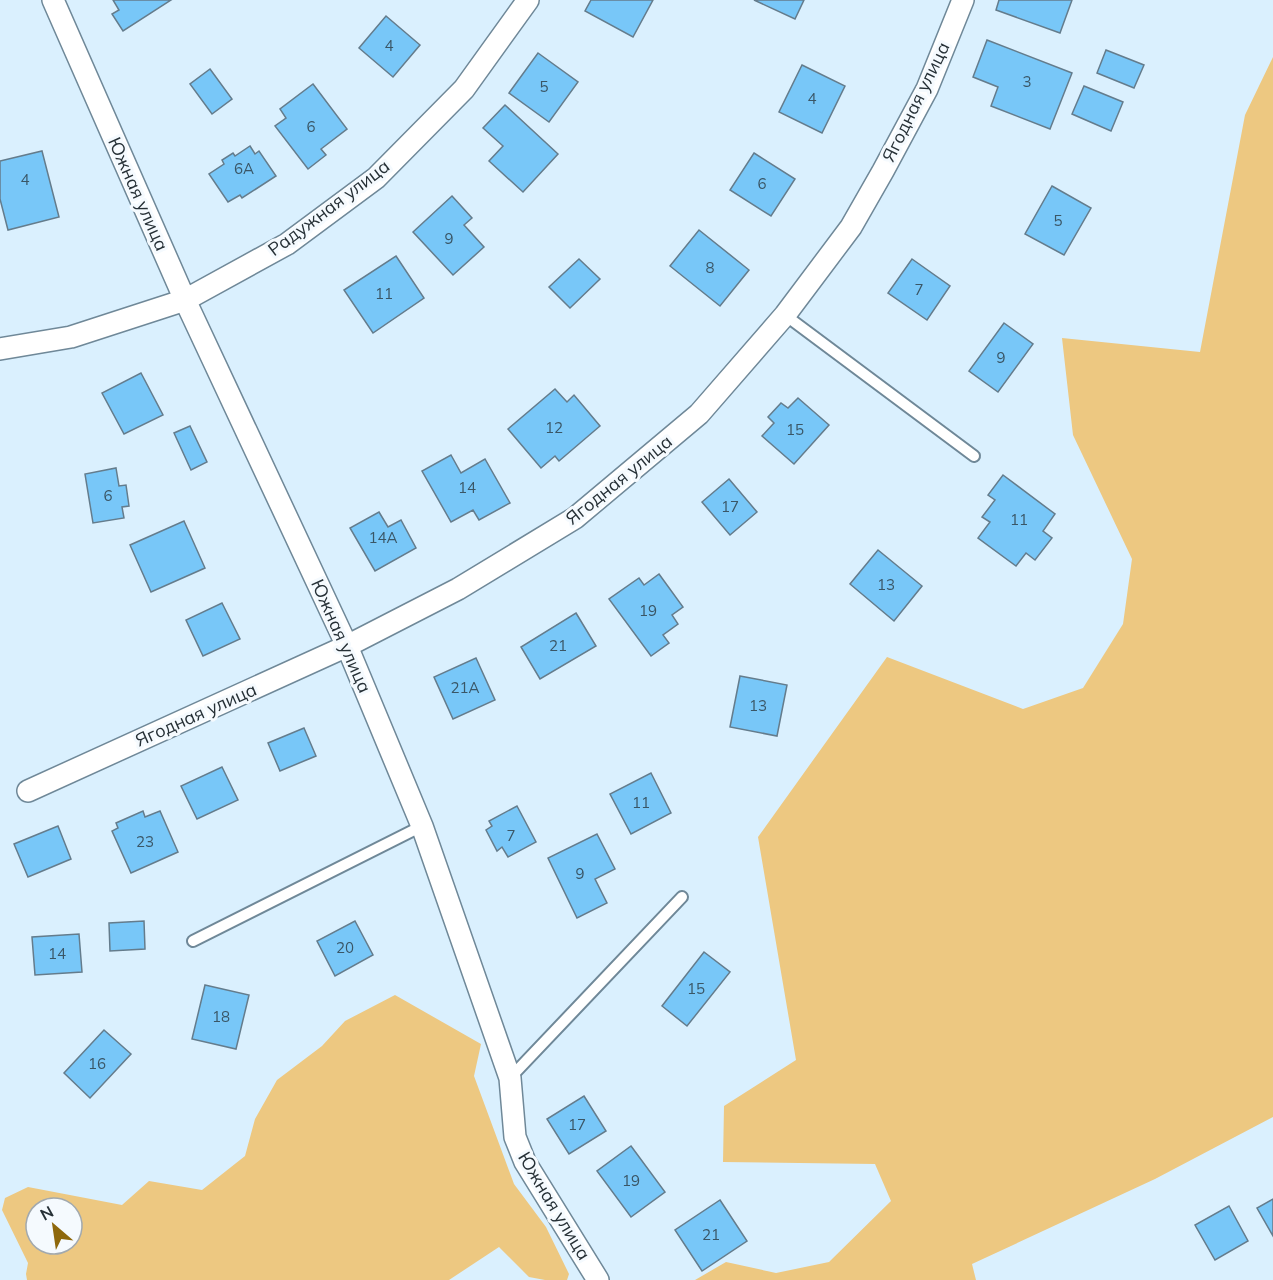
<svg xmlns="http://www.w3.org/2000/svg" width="1273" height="1280" font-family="Mulish,sans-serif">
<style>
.green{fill:#edc881;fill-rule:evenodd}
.building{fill:#78c7f8;stroke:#647c8c;stroke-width:1.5}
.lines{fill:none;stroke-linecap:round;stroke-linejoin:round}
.service-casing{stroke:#6f8898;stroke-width:14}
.minor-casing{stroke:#6f8898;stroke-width:24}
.service{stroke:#fff;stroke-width:10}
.minor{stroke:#fff;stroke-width:21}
.labels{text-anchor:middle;stroke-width:6;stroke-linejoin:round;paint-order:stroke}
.number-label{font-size:15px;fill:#3a5666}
.street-label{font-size:18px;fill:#263036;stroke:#f5fafe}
</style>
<rect width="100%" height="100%" fill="#daf0fe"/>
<g class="green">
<polygon points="1273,57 1273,1117 1155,1179 972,1264 976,1280 695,1280 726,1262 776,1273 829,1262 891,1201 875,1164 723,1162 724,1106 796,1060 758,837 887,657 1023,709 1083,688 1123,624 1132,559 1073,435 1062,338 1200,352 1245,115"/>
<path d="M395 995 481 1044 474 1076 514 1184 546 1227 569 1274 567 1280H545L529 1277 499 1247 449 1280H27L26 1274 28 1263 2 1210 5 1198 28 1187 122 1205 149 1181 202 1190 245 1156 255 1119 277 1080 322 1046 345 1021ZM36 1208H72V1244H36Z"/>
</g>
<g class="building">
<polygon points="113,0 171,0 123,31 112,14 119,10"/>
<polygon points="591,0 653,0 633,37 585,11"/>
<polygon points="754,0 804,0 795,19"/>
<polygon points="999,0 1072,0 1060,33 996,10"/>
<polygon points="386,16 420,45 393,77 359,48"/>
<polygon points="987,40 1072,73 1050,129 991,106 998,87 973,77"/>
<polygon points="1106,50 1144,65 1134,88 1097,73"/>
<polygon points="538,53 578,82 549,122 509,93"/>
<polygon points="802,65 845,86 822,133 779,112"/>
<polygon points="210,69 232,99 212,114 190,84"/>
<polygon points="313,84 347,129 321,149 326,155 308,169 275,126 286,118 280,109"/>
<polygon points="1084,86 1123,102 1111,131 1072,114"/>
<polygon points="505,105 558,154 523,192 489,161 503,146 483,128"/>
<polygon points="250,146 255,154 259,151 276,176 242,198 240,195 228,202 209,174 224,164 222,160 233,153 235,156"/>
<polygon points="42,151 59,217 8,230 0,199 0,161"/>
<polygon points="754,153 795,179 771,216 730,190"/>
<polygon points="1052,186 1091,208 1064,255 1025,234"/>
<polygon points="452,196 472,218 464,225 484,247 453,275 413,232"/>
<polygon points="699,230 749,270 720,306 670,266"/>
<polygon points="396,256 424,298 373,333 344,290"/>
<polygon points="579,259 600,279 570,308 549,287"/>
<polygon points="912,259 950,286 927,320 888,293"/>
<polygon points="1004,323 1033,344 998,392 969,371"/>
<polygon points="141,373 163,415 124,434 102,393"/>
<polygon points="555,389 567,402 574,395 600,426 559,461 555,456 541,468 508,429"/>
<polygon points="798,398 829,425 794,464 762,436 774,423 768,417 781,403 788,408"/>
<polygon points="190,426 207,462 191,470 174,433"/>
<polygon points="451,455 461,473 485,459 510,503 479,520 473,510 451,522 422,471"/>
<polygon points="116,468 119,486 126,485 129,506 122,507 124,518 93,523 85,474"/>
<polygon points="1003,475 1055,514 1043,531 1052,538 1035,560 1026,553 1016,566 978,538 990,522 982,517 995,500 988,495"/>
<polygon points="729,479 757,512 730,535 702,502"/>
<polygon points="379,512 388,527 401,520 416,548 375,571 350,528"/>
<polygon points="184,521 205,568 151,592 130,545"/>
<polygon points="878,550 922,586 894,621 850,584"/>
<polygon points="659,574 683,607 672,615 678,624 663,635 669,643 651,656 609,599 639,578 644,585"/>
<polygon points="222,603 240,639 203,656 186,620"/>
<polygon points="576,613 596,646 540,679 521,647"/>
<polygon points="476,658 495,700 453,719 434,677"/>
<polygon points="740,676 787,685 777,736 730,727"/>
<polygon points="304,728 316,756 280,771 268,743"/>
<polygon points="222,767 238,800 197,819 181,786"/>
<polygon points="651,773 671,813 631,834 610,794"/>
<polygon points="517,806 536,842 508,857 502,847 497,851 486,830 492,826 489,821"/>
<polygon points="143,811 145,817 160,811 178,852 131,873 112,831 118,828 116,823"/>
<polygon points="58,826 71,859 28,877 14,844"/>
<polygon points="597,834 615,869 595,879 607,903 577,918 548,858"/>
<polygon points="144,921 145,949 110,951 109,923"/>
<polygon points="355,921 373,955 335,976 317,941"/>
<polygon points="79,934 82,972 35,975 32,937"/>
<polygon points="704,952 730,972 687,1026 662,1006"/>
<polygon points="205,985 249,995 236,1049 192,1039"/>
<polygon points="104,1030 131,1054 90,1098 64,1073"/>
<polygon points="584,1096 606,1131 569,1154 547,1119"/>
<polygon points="631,1146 665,1192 631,1217 597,1171"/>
<polygon points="1273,1199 1273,1236 1257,1208"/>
<polygon points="720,1200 747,1241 702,1271 675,1230"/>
<polygon points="1229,1206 1248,1241 1215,1260 1195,1225"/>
</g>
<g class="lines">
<g class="service-casing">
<g id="service">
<polyline points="785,315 974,456"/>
<polyline points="193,941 422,826"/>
<polyline points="510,1078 682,897"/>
</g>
</g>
<g class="minor-casing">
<g id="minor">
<polyline points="53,0 185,300 347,646 422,826 510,1078 515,1137 525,1162 598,1280"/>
<polyline points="0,349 71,337 185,300 287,244 376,178 464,89 528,0"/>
<polyline points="28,791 347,646 458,589 575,518 699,414 785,315 851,227 883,171 927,89 963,0"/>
</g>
</g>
<use href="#service" class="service"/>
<use href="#minor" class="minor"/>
</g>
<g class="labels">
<g class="number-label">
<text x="389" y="51">4</text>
<text x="1027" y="87">3</text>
<text x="544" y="92">5</text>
<text x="812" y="104">4</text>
<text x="311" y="132">6</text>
<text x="244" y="174">6А</text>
<text x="25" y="185">4</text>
<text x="762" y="189">6</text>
<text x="1058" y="226">5</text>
<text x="449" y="244">9</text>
<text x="710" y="273">8</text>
<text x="919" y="295">7</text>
<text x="384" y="299">11</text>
<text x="1001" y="363">9</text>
<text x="554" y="433">12</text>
<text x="795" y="435">15</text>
<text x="467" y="493">14</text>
<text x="108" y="501">6</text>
<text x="730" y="512">17</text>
<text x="1019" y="525">11</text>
<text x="383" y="543">14А</text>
<text x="886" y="590">13</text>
<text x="648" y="616">19</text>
<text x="558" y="651">21</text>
<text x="465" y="693">21А</text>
<text x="758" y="711">13</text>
<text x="641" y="808">11</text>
<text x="511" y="841">7</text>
<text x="145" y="847">23</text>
<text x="580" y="879">9</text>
<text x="345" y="953">20</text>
<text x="57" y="959">14</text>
<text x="696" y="994">15</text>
<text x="221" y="1022">18</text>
<text x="97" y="1069">16</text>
<text x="577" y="1130">17</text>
<text x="631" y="1186">19</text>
<text x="711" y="1240">21</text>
</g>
<g class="street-label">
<text transform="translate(916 102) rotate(-64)" y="6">Ягодная улица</text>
<text transform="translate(138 194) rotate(66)" y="6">Южная улица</text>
<text transform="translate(329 208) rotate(-37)" y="6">Радужная улица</text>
<text transform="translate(619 480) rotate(-39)" y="6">Ягодная улица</text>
<text transform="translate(341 636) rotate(66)" y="6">Южная улица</text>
<text transform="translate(196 715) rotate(-24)" y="6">Ягодная улица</text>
<text transform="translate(554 1206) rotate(59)" y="6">Южная улица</text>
</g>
</g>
<g transform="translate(54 1226) rotate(331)"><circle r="28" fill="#f5fafe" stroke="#a2a9ae" stroke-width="1.5"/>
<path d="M0-4.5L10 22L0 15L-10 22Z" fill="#8e680c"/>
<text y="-9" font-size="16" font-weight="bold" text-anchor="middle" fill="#263036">N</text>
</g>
</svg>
